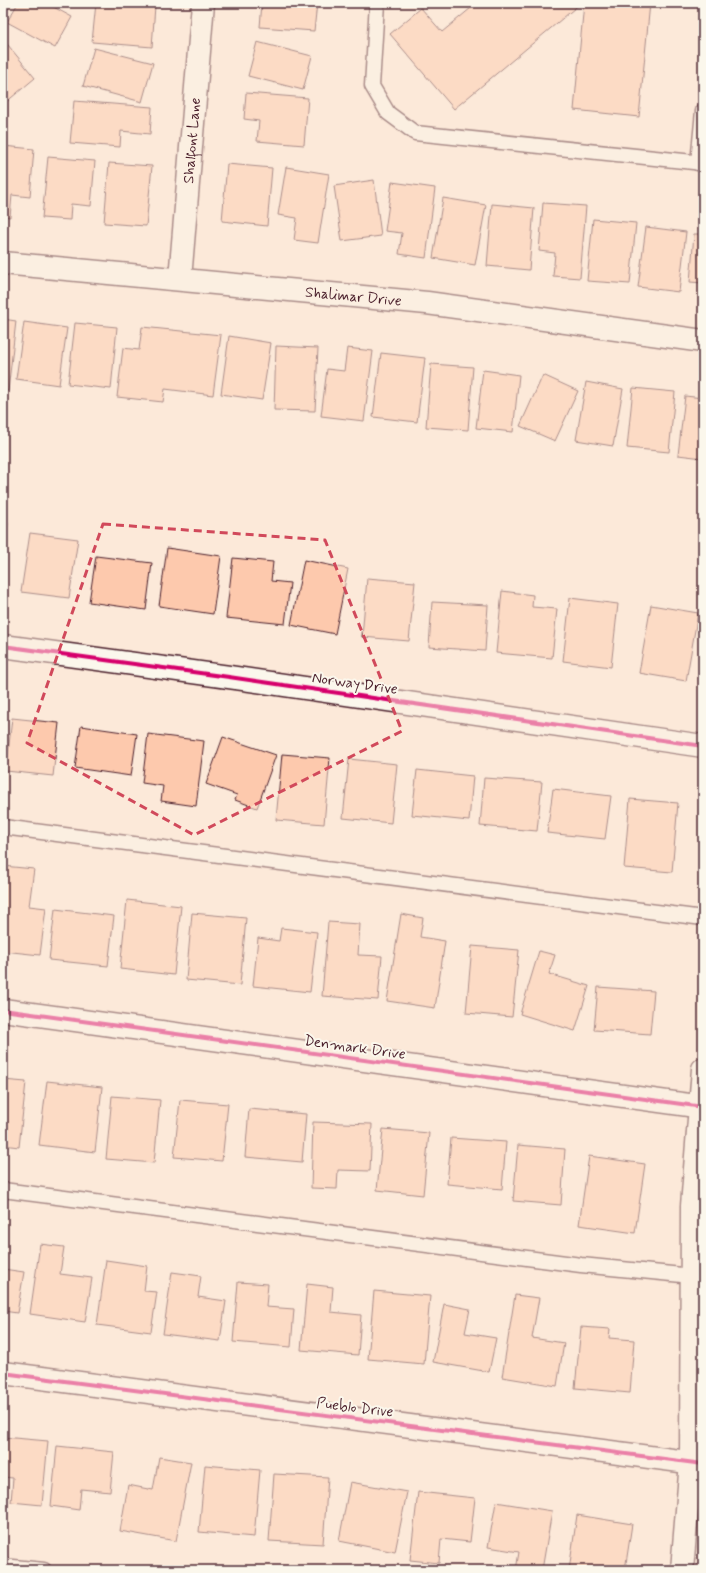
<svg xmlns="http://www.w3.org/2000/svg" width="706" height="1573" font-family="Mynerve,sans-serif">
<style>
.building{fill:#fdc9ad;stroke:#4a1f2b}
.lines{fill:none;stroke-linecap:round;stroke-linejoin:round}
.service-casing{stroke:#4a1f2b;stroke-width:17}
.minor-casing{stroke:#4a1f2b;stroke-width:25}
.secondary-casing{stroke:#4a1f2b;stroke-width:25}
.service{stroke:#fbf7ec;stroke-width:14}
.minor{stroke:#fbf7ec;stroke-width:22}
.secondary{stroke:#fbf7ec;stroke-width:22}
.cycleway-casing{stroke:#fbf7ec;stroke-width:6}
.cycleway{stroke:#d6006c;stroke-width:4}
.marked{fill:none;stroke:#d1495b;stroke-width:3;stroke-dasharray:8 5;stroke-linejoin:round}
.labels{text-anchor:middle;stroke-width:4;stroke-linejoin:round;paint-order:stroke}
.street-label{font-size:15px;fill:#4a1f2b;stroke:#fbf7ec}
</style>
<rect width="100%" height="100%" fill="#fce9d9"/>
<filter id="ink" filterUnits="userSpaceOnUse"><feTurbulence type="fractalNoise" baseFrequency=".025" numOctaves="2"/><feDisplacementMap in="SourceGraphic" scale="8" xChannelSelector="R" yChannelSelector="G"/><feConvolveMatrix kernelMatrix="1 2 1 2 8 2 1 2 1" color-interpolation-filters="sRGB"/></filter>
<g filter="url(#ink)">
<g class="building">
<polygon points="18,3 46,3 72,17 55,48 7,22"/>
<polygon points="96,3 121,3 155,6 152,47 92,42"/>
<polygon points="262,3 317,3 314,31 260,27"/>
<polygon points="477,3 581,3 454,109 390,34 421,8 442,32"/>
<polygon points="584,3 650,3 639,117 574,110"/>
<polygon points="3,39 35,78 5,103 3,101"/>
<polygon points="257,42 312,56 303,90 248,76"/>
<polygon points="94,48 153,63 142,102 83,86"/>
<polygon points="246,93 308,98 304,145 257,141 259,121 244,119"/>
<polygon points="74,101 152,107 150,134 121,131 120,147 70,143"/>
<polygon points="3,146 34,149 30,197 12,195 10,217 3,216"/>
<polygon points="48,157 95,161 91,206 71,204 70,220 42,218"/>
<polygon points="109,163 152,166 146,226 104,223"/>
<polygon points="227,164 272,168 267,226 222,221"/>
<polygon points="286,167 329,174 318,243 294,240 297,218 278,215"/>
<polygon points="374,180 381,236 342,241 334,186"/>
<polygon points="392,182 435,188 426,258 399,254 402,233 385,231"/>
<polygon points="443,198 486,205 475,265 433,258"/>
<polygon points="543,203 586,206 580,278 553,276 555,253 539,251"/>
<polygon points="492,204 534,208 529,270 487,266"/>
<polygon points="593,219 636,223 630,284 587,281"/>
<polygon points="646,227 686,232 679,292 638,287"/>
<polygon points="694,234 703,234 703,283 690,282"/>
<polygon points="3,319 16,321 8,391 3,391"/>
<polygon points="24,322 67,328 59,385 16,379"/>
<polygon points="75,323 117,327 111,389 68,384"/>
<polygon points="142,327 221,335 213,395 165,389 163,402 117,397 123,348 139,350"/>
<polygon points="229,336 271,343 262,400 221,394"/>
<polygon points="276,346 318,348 315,411 274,410"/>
<polygon points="347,348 373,351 364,421 321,416 327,369 344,371"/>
<polygon points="381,353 425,358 417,422 373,417"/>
<polygon points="431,364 473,367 468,430 426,427"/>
<polygon points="483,370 519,375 513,432 476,428"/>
<polygon points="543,375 578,391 555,441 520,426"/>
<polygon points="586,382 623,389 613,446 576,440"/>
<polygon points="633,388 675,392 669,452 627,448"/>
<polygon points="685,396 703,398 703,458 678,455"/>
<polygon points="3,522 8,523 3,573"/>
<polygon points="30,533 78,539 69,598 21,592"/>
<polygon points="167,548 221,556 213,614 159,606"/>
<polygon points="96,556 152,563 146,610 89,602"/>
<polygon points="233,558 273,562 271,581 290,583 285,624 226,618"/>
<polygon points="304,560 348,569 335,634 291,625"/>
<polygon points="367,578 415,582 409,641 362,637"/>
<polygon points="502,591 533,595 532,607 557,609 552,658 496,653"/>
<polygon points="570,598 618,604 611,667 563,661"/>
<polygon points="432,602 488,605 485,651 429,647"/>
<polygon points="651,605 698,613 686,681 639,673"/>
<polygon points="12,718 59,723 53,776 6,771"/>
<polygon points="81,726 137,734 131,776 75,768"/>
<polygon points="148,734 204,741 196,806 161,801 163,786 142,783"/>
<polygon points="223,737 276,755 257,808 235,800 237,795 206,784"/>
<polygon points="282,754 330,758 324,824 276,820"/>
<polygon points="349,759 397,764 391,823 343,818"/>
<polygon points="417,770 473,776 469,821 412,815"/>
<polygon points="484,778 542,782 537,831 480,826"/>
<polygon points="553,789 611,796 605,839 547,833"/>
<polygon points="630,799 678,803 672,872 624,868"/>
<polygon points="3,866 34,869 29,906 46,908 40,955 3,951"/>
<polygon points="127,900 181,906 174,975 120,969"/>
<polygon points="55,909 114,916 108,966 49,960"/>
<polygon points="192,913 246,918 240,985 186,980"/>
<polygon points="401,914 423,918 420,937 445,941 435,1008 387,1001"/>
<polygon points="328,922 360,924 358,955 382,956 378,1000 322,996"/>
<polygon points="281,928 317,932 310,992 253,986 258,938 279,941"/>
<polygon points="472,946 519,950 512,1017 466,1013"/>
<polygon points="539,951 555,955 549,974 589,986 575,1031 520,1014"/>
<polygon points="598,987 654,991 650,1034 594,1030"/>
<polygon points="3,1080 26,1082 19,1147 3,1145"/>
<polygon points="47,1081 102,1087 95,1152 39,1145"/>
<polygon points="112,1096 160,1100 154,1163 106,1159"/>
<polygon points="180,1100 228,1104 222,1161 174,1157"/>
<polygon points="249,1109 306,1114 302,1162 245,1157"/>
<polygon points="313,1122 372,1124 370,1171 338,1170 337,1189 311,1188"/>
<polygon points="383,1129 429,1133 423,1195 377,1190"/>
<polygon points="451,1138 506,1142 502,1189 447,1184"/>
<polygon points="518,1145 565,1149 561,1205 513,1201"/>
<polygon points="589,1156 645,1164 635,1233 579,1225"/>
<polygon points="40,1244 64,1247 60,1274 92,1278 85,1322 30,1314"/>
<polygon points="106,1260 147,1266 144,1291 157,1292 151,1332 97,1325"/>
<polygon points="3,1269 24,1272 17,1313 3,1311"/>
<polygon points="172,1272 201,1276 198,1297 226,1301 220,1341 163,1334"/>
<polygon points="238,1282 268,1284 266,1307 294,1309 291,1347 233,1342"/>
<polygon points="307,1284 333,1287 331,1312 361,1315 358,1355 301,1350"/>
<polygon points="374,1291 430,1296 424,1364 368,1359"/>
<polygon points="515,1295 539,1298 532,1338 564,1343 557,1386 502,1377"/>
<polygon points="444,1304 470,1309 465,1333 496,1338 489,1372 433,1362"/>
<polygon points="581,1327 610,1329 609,1338 634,1340 630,1393 575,1388"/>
<polygon points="3,1437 48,1441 42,1505 11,1502 13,1478 3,1477"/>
<polygon points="57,1446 114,1452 110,1492 81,1489 79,1510 51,1506"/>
<polygon points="159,1457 191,1462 176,1541 120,1531 128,1485 153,1490"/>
<polygon points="205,1465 260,1470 254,1537 199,1532"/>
<polygon points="274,1474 328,1477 323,1544 269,1541"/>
<polygon points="350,1482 407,1492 395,1552 339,1541"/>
<polygon points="418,1492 475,1498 470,1542 441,1539 439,1563 410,1560"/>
<polygon points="496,1502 552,1511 542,1570 516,1570 519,1552 488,1547"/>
<polygon points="577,1515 632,1524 625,1570 601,1569 601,1570 569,1570"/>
</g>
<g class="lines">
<g class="service-casing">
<g id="service">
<polyline points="377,3 372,86 388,113 415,133 703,163"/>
<polyline points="698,163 703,111"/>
<polyline points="3,827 703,918"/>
<polyline points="3,1190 581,1265 692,1276"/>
<polyline points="3,1566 44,1570"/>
</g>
</g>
<g class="minor-casing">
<g id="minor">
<path id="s1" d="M3 263 427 303 703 341"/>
<path id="s2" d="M180 279 203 3"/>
<polyline points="3,646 229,677 703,746"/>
<polyline points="3,1010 703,1107"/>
<polyline points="3,1373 703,1464"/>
</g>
</g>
<g class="secondary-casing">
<polyline id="secondary" points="682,1570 691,1462 692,1206 703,1069"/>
</g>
<use href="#service" class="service"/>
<use href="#minor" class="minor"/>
<use href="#secondary" class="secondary"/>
<g class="cycleway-casing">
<g id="cycleway">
<polyline points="3,646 229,677 703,746"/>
<polyline points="3,1010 703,1107"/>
<polyline points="3,1373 703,1464"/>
</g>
</g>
<use href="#cycleway" class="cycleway"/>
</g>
</g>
<path d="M0 0H706V1573H0ZM103 524 325 540 402 731 194 835 27 743Z" fill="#fce9d9" fill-opacity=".55" fill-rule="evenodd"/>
<path class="marked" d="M103 524 325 540 402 731 194 835 27 743Z"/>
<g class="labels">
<g class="street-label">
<text dy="5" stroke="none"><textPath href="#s2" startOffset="139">Shalfont Lane</textPath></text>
<text dy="5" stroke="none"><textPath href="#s1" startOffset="352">Shalimar Drive</textPath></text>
<text transform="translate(355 683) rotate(8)" y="5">Norway Drive</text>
<text transform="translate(355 1047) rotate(8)" y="5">Denmark Drive</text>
<text transform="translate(355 1407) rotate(7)" y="5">Pueblo Drive</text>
</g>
</g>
<rect width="706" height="1573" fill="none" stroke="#fbf7ec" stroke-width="16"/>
<rect x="8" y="8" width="690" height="1557" fill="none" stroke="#4a1f2b" stroke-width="1.5" filter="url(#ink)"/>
</svg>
